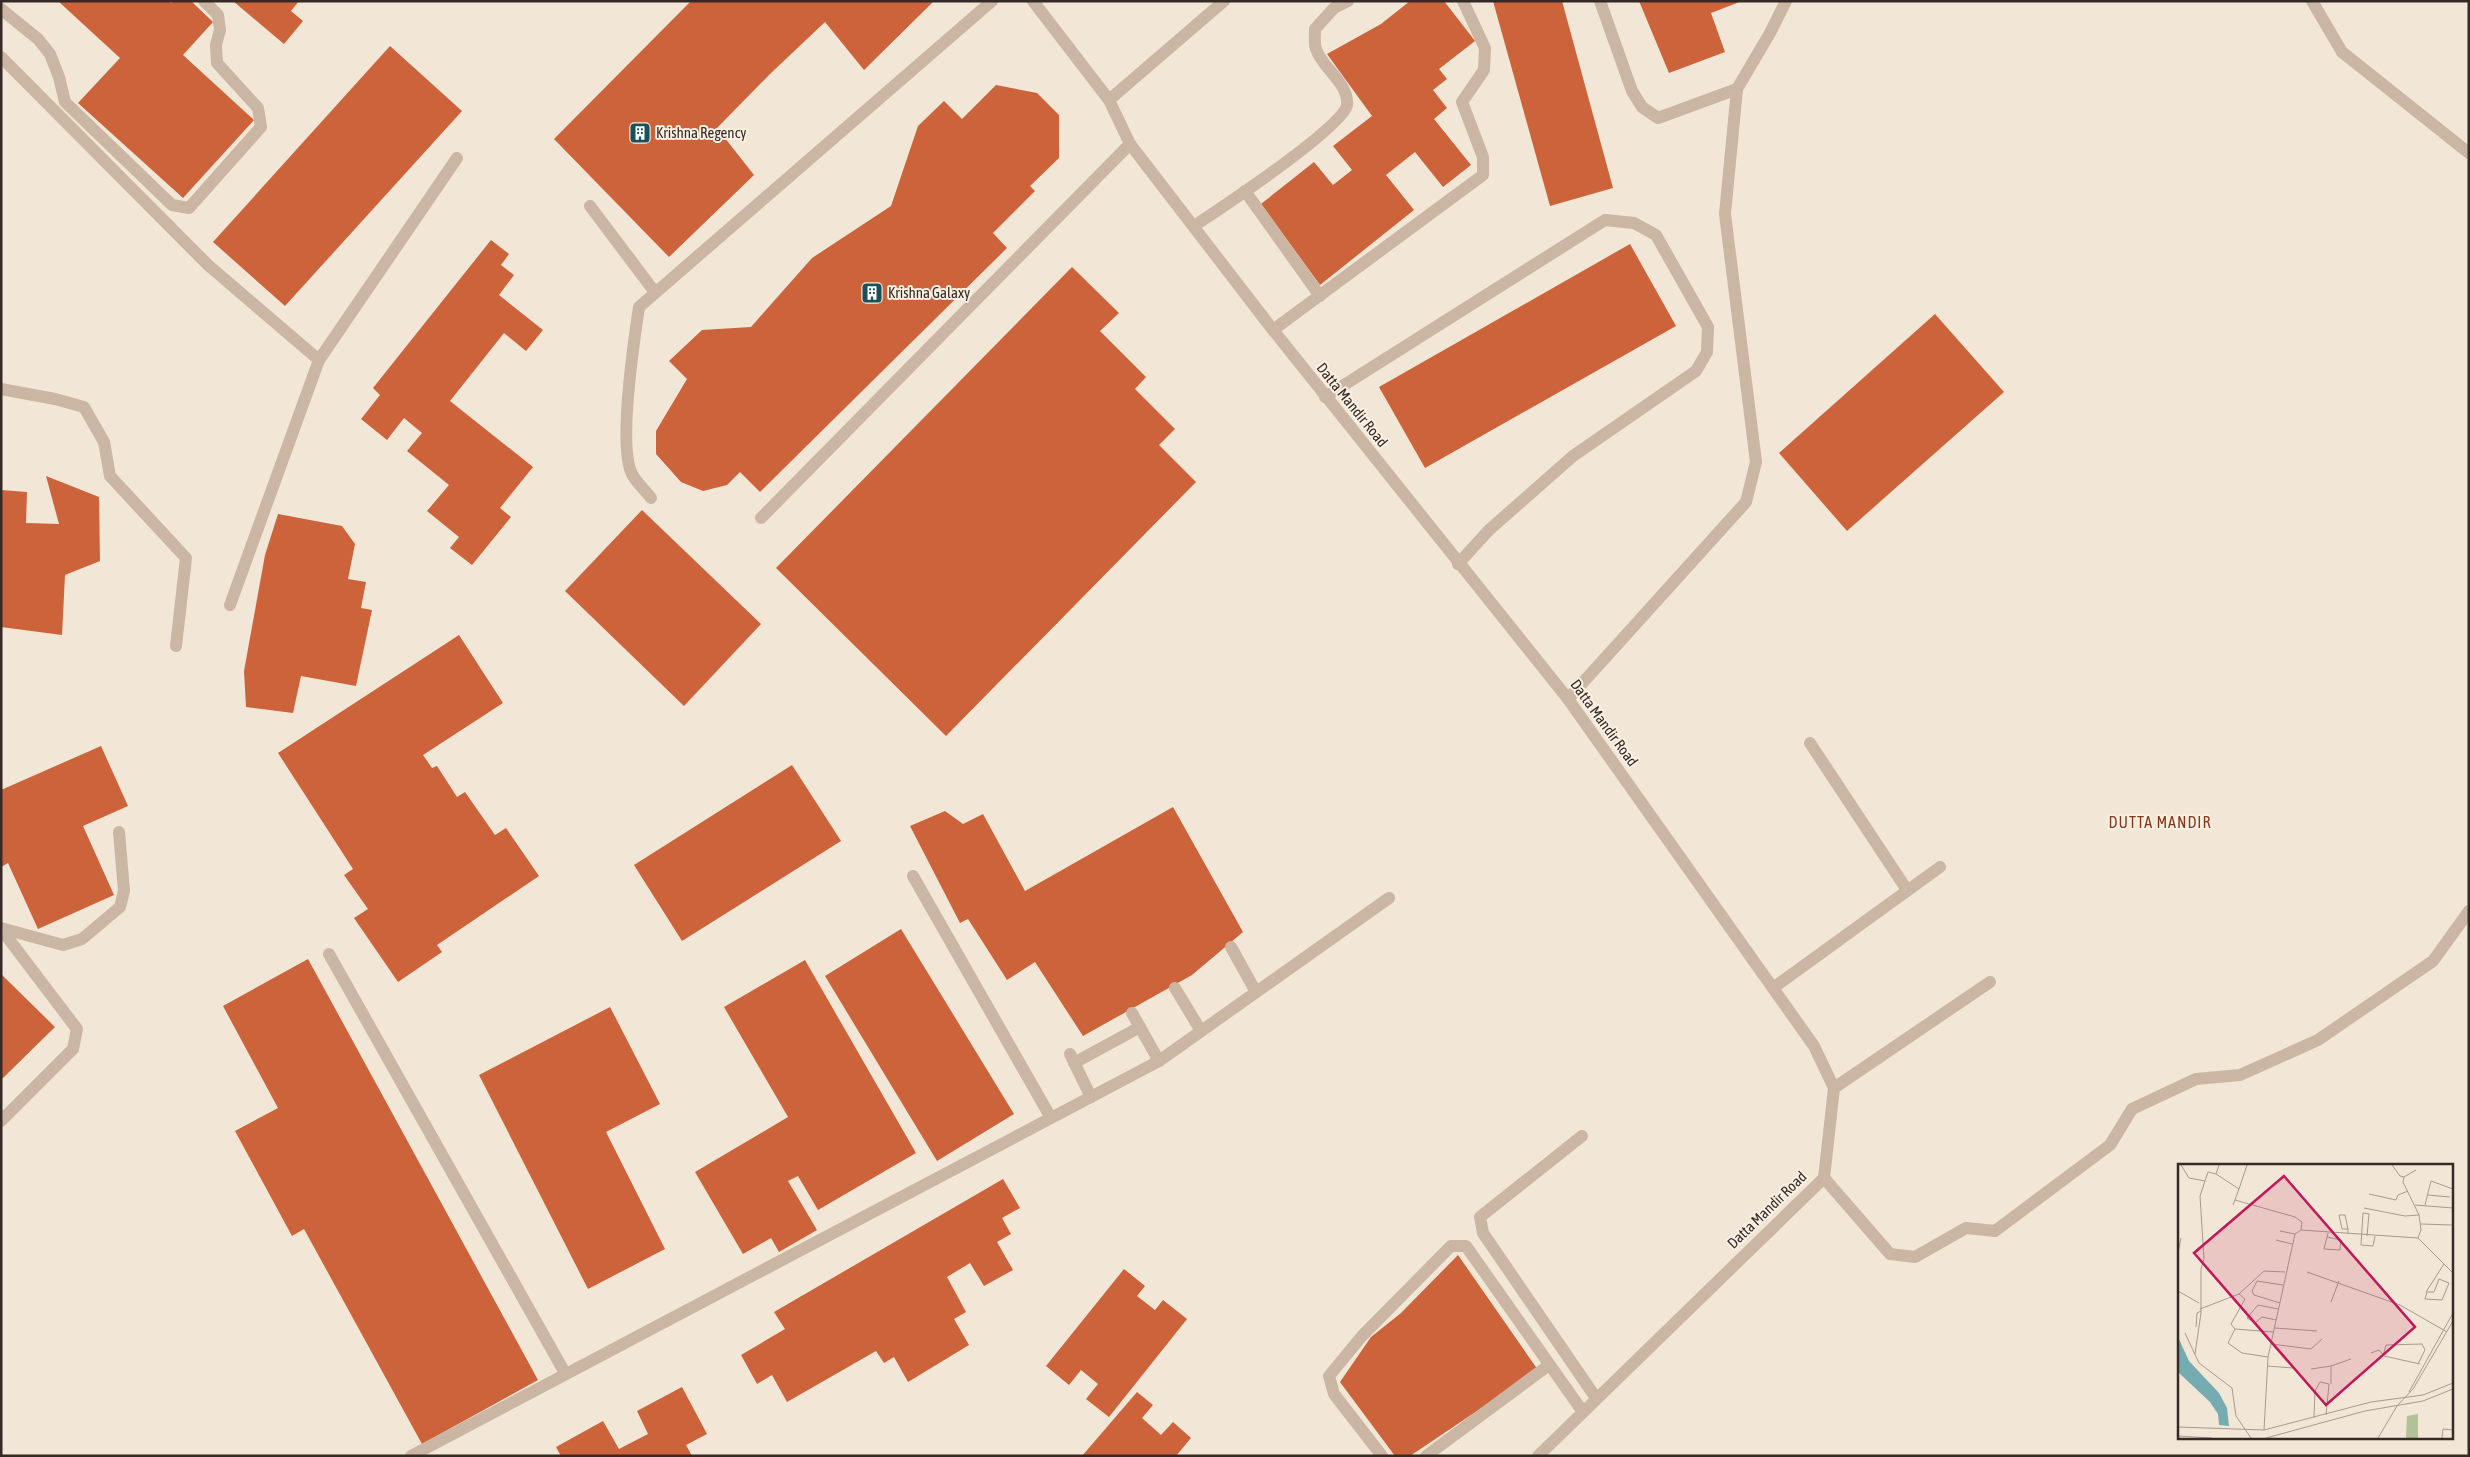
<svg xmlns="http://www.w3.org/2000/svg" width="2470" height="1457" font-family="'Asap Condensed',sans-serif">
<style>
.building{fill:#cd633a}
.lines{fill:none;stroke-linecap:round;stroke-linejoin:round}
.lane{stroke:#cab6a2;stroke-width:12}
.street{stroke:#cab6a2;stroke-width:12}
.labels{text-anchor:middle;stroke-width:4;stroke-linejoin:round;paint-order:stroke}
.poi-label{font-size:15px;fill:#352a25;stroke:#faf0e3;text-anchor:start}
.street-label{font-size:15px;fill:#352a25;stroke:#faf0e3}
.neighbourhood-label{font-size:16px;letter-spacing:1px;fill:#88381a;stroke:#faf0e3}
.inset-road{fill:none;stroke:#a69b8f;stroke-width:1}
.view{fill:#c2185b;fill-opacity:0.15;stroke:#c2185b;stroke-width:2.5}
.inset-edge{fill:none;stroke:#352a25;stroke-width:2.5}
</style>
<rect width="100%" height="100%" fill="#f2e6d6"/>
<g class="building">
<polygon points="58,1 169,1 171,3 173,1 191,1 213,22 183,55 254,120 183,198 78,103 120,58"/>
<polygon points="233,1 299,1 291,11 303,21 284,44"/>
<polygon points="691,1 934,1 864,70 825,22 770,74 717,128 754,175 669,257 554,139"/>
<polygon points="1410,1 1444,1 1475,41 1439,69 1447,79 1433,90 1447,108 1434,119 1471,165 1443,187 1415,152 1386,175 1414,210 1320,285 1261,204 1314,162 1333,185 1352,170 1333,146 1372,116 1327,54 1381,24"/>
<polygon points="1493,1 1562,1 1613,188 1550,206"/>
<polygon points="1639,1 1742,1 1711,13 1725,52 1669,73"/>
<polygon points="390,46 462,111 285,306 213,242"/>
<polygon points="996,85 1037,93 1059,115 1059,158 1030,186 1035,191 993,233 1007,248 760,492 740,472 727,485 703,491 681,482 656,454 656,431 687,379 669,361 702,330 751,327 812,258 891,206 918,126 944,101 962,119"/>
<polygon points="491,240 509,254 501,265 514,275 499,295 543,330 526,351 504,333 450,401 533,467 500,508 511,517 472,565 450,548 459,537 427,511 449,485 407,451 422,433 404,418 387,440 361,419 380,395 373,388"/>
<polygon points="1630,244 1676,326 1425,468 1379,387"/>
<polygon points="1072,267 1119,313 1100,331 1146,377 1135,389 1175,429 1159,445 1196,482 946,736 776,568"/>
<polygon points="1935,314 2004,392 1847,531 1779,453"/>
<polygon points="46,476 99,497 100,561 65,575 62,635 1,627 1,490 27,492 26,523 59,524"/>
<polygon points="642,510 761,624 684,706 565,591"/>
<polygon points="278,514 342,526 355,544 348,579 366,582 361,608 372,610 356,686 301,676 293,713 246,707 244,671 265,555"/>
<polygon points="459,635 503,703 423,755 432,768 437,766 457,797 465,792 495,835 506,828 539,876 437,945 442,952 398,982 354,918 368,909 344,875 353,869 278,753"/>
<polygon points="101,746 128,806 83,826 114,895 38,929 8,863 1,867 1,790"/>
<polygon points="792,765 841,841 682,941 634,865"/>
<polygon points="1173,807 1243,932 1192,975 1083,1036 1035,962 1007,980 968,919 960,923 910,826 945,811 963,824 983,814 1025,891"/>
<polygon points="901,929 1014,1114 937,1161 825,976"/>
<polygon points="308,959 538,1380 422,1444 304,1229 292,1236 235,1131 278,1108 223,1006"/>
<polygon points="805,960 916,1153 818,1210 798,1176 788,1181 817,1230 779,1252 771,1238 743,1254 695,1172 788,1117 724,1007"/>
<polygon points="1,974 55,1027 1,1080"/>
<polygon points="610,1007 660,1104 606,1132 665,1249 588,1289 479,1075"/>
<polygon points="1003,1179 1020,1208 1002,1218 1011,1234 997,1242 1013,1270 984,1286 970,1263 947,1277 966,1312 954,1319 969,1345 908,1382 894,1357 884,1363 876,1351 787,1402 772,1375 757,1384 741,1355 785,1329 774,1312"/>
<polygon points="1458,1255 1538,1370 1410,1456 1395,1456 1340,1382 1371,1337 1401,1313"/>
<polygon points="1124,1269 1145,1286 1137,1296 1155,1310 1163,1300 1187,1319 1109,1417 1086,1399 1098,1384 1081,1370 1069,1385 1046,1366"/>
<polygon points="682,1387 707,1434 686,1445 692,1456 561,1456 556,1447 603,1421 619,1449 648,1434 637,1411"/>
<polygon points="1137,1392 1153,1405 1142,1418 1161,1435 1173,1422 1191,1438 1176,1456 1082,1456"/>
</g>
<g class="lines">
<g class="lane">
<polyline points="1,389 55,399 84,407 104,442 110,476 186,558 176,646"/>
<polyline points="329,954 565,1373"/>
</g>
<g class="street">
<polyline points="1033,1 1109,100 1130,144 1273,330 1568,699 1814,1046 1834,1088 1824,1178 1538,1456"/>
<polyline points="1600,1 1632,91 1642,107 1658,118 1737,89"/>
<polyline points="2312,1 2342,52 2469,153"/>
<polyline points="1,9 38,39 50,54 59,77 65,102 172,205 189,208 261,127 258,108 217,63 216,45 220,30 218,15 204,1"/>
<polyline points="1,57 208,265 319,360 457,158"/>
<polyline points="1109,100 1224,1"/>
<polyline points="1245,191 1320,296"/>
<polyline points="590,206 654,291"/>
<path d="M1194 226C1218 210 1344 127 1347 105 1349 83 1322 68 1316 49 1314 43 1315 35 1315 29L1334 8 1348 1"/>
<polyline points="1273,330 1483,175 1483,157 1462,102 1484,70 1485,48 1463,1"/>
<polyline points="1325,397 1605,220 1634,223 1656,235 1708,327 1707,352 1696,371 1573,456 1489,530 1458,564"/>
<path d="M651 498C645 490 636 482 632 474 618 447 634 340 639 307L992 1"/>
<polyline points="761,518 1130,144"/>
<polyline points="230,605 319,360"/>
<polyline points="1568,699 1746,502 1756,462 1725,214 1737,89 1770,33 1786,1"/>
<polyline points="1810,743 1907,890"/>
<polyline points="913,876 1051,1118"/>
<polyline points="1,928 63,945 82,939 120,907 124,891 119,832"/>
<polyline points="1,929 77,1029 73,1049 1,1121"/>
<polyline points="1231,947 1256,992"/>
<polyline points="1175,988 1201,1031"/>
<polyline points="1773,988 1940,867"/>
<polyline points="1132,1013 1159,1061"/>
<polyline points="1070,1054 1091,1097"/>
<polyline points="1074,1063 1140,1027"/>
<polyline points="1834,1088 1990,982"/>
<polyline points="1582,1136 1480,1217 1483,1233 1596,1398"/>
<polyline points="1824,1178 1890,1254 1915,1257 1966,1228 1995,1231 2110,1145 2132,1109 2196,1079 2240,1075 2318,1040 2433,961 2469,911"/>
<polyline points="411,1456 1159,1061 1389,898"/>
<polyline points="1382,1456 1334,1394 1329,1376 1362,1336 1451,1246 1466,1246 1583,1412"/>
<polyline points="1426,1456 1549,1365"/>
</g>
</g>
<defs>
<g id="building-square" transform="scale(1.125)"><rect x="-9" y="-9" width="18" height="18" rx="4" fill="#195158" stroke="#faf0e3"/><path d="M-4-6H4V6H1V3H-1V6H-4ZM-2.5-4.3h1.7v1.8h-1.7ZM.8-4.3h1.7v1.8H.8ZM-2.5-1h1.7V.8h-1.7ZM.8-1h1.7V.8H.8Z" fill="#fff"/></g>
</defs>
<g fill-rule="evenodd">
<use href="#building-square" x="640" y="133"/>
<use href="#building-square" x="872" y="293"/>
</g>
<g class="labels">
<g class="poi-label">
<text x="656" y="138">Krishna Regency</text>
<text x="888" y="298">Krishna Galaxy</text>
</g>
<g class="street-label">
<text transform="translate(1352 405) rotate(51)" y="5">Datta Mandir Road</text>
<text transform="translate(1604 723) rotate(54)" y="5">Datta Mandir Road</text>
<text transform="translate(1767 1210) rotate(-44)" y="5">Datta Mandir Road</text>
</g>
<g class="neighbourhood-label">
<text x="2160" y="828">DUTTA MANDIR</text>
</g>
</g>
<g transform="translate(2178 1164)">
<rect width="275" height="275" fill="#f2e6d6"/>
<path d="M240 250V274H228L229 252Z" fill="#b1c296"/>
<path d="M0 173 11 197 41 229 49 244 51 262 41 261 40 250 32 238 0 208Z" fill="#74acb1"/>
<path class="inset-road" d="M3 1 11 14 27 17M214 1 222 12 226 13M238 6 226 13 225 18 241 51 243 66 240 74M38 10 61 25 69 1M191 30 218 36 220 31 230 27M250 31 272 33M57 36 117 53 124 58 123 66M55 41 61 25M237 41 275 44M247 41 253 17 275 25M186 44 227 52 241 51M243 60 274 61M170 65H164L161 51H167L170 65V70M102 67 117 70M189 72 191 50 185 49 183 81 195 82 197 72M149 73 163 76 162 86 146 85 150 69M98 76 114 80M0 89 3 74M129 108 222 141 269 168M261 115 271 119 264 136 247 135 249 128H256ZM0 127 21 139M248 128 266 100M153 138 161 117M102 139 76 131 74 127 79 117 105 121M22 145 61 130 86 107 107 108M98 156 84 153 77 159 69 154 80 141 100 145M18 163 19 149 23 147M97 164 139 167M57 165 50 179 64 189 90 193M57 165 53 160 67 135 61 130M57 165 95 168M7 169 21 199 54 224 58 252 73 274M93 180 133 185 144 175M193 189 201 186 206 192 242 200M17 190 23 149V105L26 95 22 32 30 8 38 10 41 1M205 192 208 181 244 180 247 186 240 200M89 202 115 204M153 202 173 195M133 205 153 202V220M231 228 275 149M136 254 137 227 142 218 151 220 148 251M0 263 86 266 193 238 245 231 275 219M86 266 90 193 117 70 123 66 240 74 275 109M0 272 34 274M88 274 187 247 245 237 275 225M200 274 219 242 235 225 275 157M264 274 265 265 275 266"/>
<path class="view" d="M106 12 237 163 148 241 16 89Z"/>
<rect width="275" height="275" class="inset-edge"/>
</g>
<rect width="2470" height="1457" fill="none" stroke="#352a25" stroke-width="5"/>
</svg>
